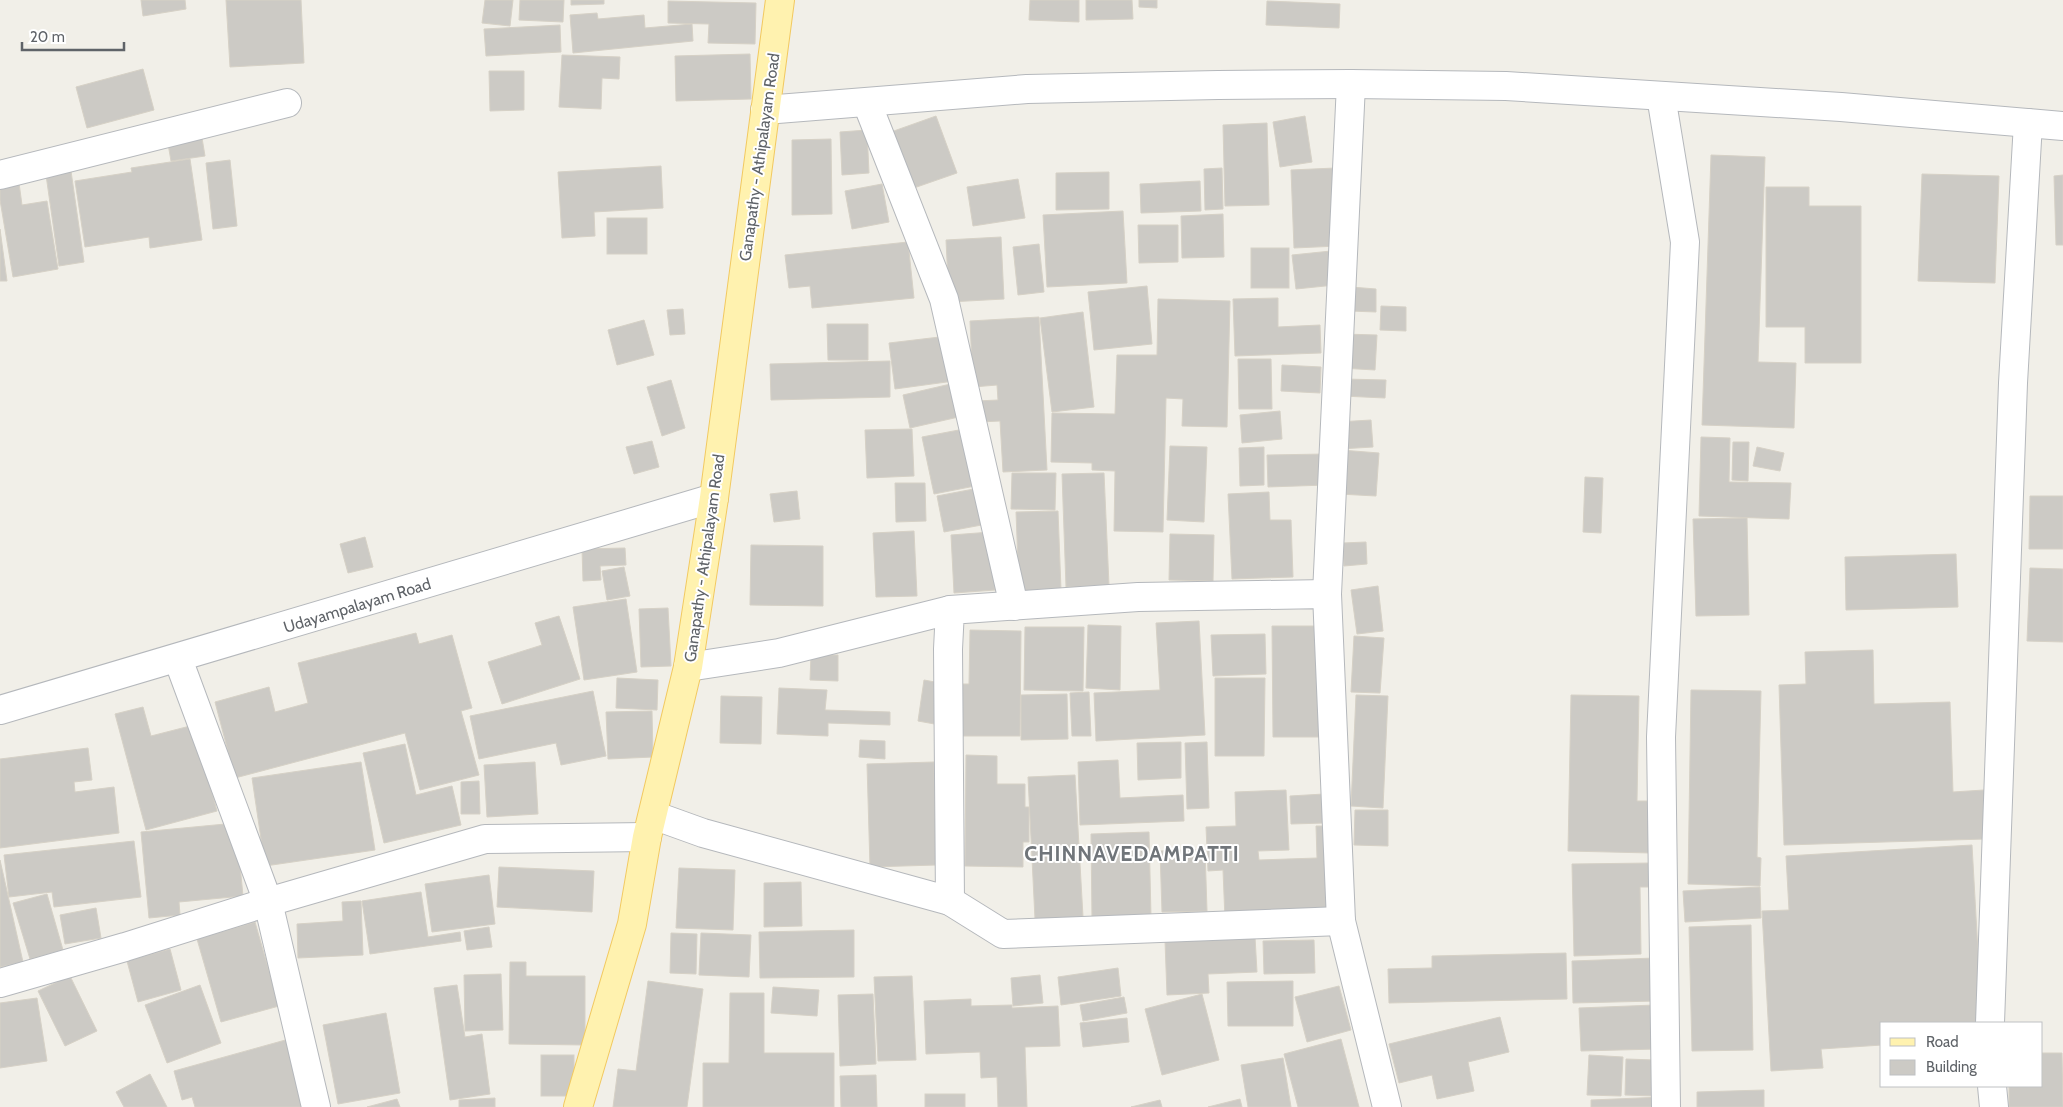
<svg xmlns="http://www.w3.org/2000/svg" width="2063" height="1107" font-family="Cabin,sans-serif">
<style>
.building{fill:#cccac5;stroke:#d6d1c6}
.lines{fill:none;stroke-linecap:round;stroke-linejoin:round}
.minor-casing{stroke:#b5b8bc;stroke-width:30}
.major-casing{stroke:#f2c960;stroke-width:30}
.minor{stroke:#fff;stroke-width:28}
.major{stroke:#fff2af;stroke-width:28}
.labels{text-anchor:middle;stroke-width:4;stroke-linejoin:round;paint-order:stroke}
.street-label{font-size:16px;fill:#5f6368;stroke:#fff}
.district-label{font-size:21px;font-weight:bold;letter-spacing:1px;fill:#70757a;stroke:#fff}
</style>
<rect width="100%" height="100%" fill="#f1efe8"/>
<g class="building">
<polygon points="141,0 185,0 186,9 143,16"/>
<polygon points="226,0 301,0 304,63 230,67"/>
<polygon points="485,0 513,0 510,26 482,23"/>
<polygon points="520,0 564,0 563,22 519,20"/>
<polygon points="571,0 604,0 604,4 571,5"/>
<polygon points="1030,0 1079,0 1079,22 1029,20"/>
<polygon points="1086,0 1132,0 1133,19 1086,20"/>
<polygon points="1139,0 1157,0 1157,8 1139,7"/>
<polygon points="668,1 756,3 755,44 708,43 709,24 668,23"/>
<polygon points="1267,1 1340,4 1339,28 1266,25"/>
<polygon points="597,13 598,19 644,15 645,28 692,24 693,41 573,53 570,15"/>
<polygon points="560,25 561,52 486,56 484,29"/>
<polygon points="750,54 751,99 676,101 675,56"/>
<polygon points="562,55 620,57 619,79 602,78 601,109 559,107"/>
<polygon points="143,69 154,110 87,128 76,87"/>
<polygon points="489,71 524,71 524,110 490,111"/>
<polygon points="936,116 957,173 911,189 891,132"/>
<polygon points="1305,116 1312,162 1280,167 1273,122"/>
<polygon points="1267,123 1269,205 1225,206 1223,125"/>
<polygon points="867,130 869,173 842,175 840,132"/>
<polygon points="201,132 205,156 171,161 167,138"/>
<polygon points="831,139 832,214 792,215 792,140"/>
<polygon points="1711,155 1765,157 1758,362 1796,363 1794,428 1702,425"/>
<polygon points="190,159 202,240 150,248 149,237 85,247 75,181 132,172 131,168"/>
<polygon points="230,160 237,226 213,229 206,163"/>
<polygon points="661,166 663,208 594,212 595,236 562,238 558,172"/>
<polygon points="1222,168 1223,209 1205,210 1204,169"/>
<polygon points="1335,168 1338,246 1294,248 1291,170"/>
<polygon points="71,171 84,262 59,266 46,175"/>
<polygon points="1109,172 1109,209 1056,210 1056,173"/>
<polygon points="1922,174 1999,176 1995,283 1918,281"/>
<polygon points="2063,175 2063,245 2056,245 2054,176"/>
<polygon points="1018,179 1025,218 973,226 967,187"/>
<polygon points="1200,181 1201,211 1141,213 1140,184"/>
<polygon points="19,183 22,205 47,201 58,269 13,277 0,200 0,186"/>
<polygon points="882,184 889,222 852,229 845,191"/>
<polygon points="1766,187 1809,187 1809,206 1861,206 1861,363 1805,363 1805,327 1766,327"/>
<polygon points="1123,211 1127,283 1047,287 1043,215"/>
<polygon points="1223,214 1224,257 1182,258 1181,216"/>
<rect x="607" y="218" width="40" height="36"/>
<polygon points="1138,225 1178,225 1178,262 1139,263"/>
<polygon points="0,229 7,281 0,281"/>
<polygon points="1001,237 1004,299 949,302 946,240"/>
<polygon points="908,242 914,298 812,308 810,286 789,288 785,255"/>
<polygon points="1039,244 1044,292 1018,295 1013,247"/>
<rect x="1251" y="248" width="38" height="40"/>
<polygon points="1331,251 1335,285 1296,289 1292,255"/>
<polygon points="1147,286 1152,344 1094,350 1088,292"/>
<polygon points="1351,287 1376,289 1376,312 1350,311"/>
<polygon points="1278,298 1278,327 1320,325 1321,353 1235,356 1233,299"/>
<polygon points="1158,299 1230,301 1227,427 1182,426 1183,399 1166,398 1163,532 1114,531 1115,471 1092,470 1092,463 1051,462 1052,413 1115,414 1117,355 1157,355"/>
<polygon points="1381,306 1406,307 1406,331 1380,330"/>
<polygon points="683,309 685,334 670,335 667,310"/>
<polygon points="1083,312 1094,407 1052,412 1040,318"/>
<polygon points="1039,317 1047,470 1003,472 1000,421 979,422 977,401 998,400 997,385 973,387 970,321"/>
<polygon points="644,320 654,355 617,365 608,330"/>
<polygon points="827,324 868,324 868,360 828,360"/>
<polygon points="1343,334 1377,335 1375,370 1341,368"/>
<polygon points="948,336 954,381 895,389 889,343"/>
<polygon points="1238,359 1271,359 1272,409 1239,409"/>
<polygon points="890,361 890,397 771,400 770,364"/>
<polygon points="1282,365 1321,367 1320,393 1281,391"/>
<polygon points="1344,379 1386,380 1385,398 1343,396"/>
<polygon points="671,380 685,428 662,436 647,387"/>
<polygon points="955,383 963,416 910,428 903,395"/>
<polygon points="1280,411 1282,439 1242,443 1240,415"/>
<polygon points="1371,420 1373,447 1340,449 1338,422"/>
<polygon points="912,429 914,476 867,478 865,430"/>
<polygon points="964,429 975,486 934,494 922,437"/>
<polygon points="1701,437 1730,438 1729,482 1791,483 1789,519 1699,516"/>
<polygon points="652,441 659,467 634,474 626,447"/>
<polygon points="1733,442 1749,442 1748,481 1732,480"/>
<polygon points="1170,446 1207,447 1204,522 1167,520"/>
<polygon points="1264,447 1264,485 1240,486 1239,448"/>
<polygon points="1757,447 1784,453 1780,471 1753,466"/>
<polygon points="1341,450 1379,453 1376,496 1339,494"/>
<polygon points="1325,454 1326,485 1268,487 1267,455"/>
<polygon points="1012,473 1056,473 1055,510 1011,509"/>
<polygon points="1104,473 1109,585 1066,587 1062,474"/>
<polygon points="1585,477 1603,478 1601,533 1583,532"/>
<polygon points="895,483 925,483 926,521 896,522"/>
<polygon points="979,488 987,524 944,532 937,496"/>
<polygon points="797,491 800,519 774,522 770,494"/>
<polygon points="1269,492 1270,520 1291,520 1293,577 1232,579 1228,494"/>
<polygon points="2030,496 2063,496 2063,549 2029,549"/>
<polygon points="1058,511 1061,590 1019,591 1016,512"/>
<polygon points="1747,518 1749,615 1696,616 1693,519"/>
<polygon points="914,531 917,596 876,597 873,533"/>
<polygon points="991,532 995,590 954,593 951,535"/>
<polygon points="1170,534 1214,535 1213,581 1169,580"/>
<polygon points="365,537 373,567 348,573 340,544"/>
<polygon points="1366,542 1367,564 1344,566 1343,543"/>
<polygon points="751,545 823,546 823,606 750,605"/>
<polygon points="625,548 626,565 600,566 601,580 583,581 582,549"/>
<polygon points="1956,554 1958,607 1846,610 1845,557"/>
<polygon points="624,567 630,596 607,600 602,571"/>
<polygon points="2030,568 2063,569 2063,642 2027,641"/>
<polygon points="1378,586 1383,631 1357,634 1351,590"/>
<polygon points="626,599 637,672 584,680 573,607"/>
<polygon points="668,608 671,666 641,667 639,609"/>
<polygon points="559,616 580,679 502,704 488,662 542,645 535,623"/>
<polygon points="1199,621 1205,735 1096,741 1094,693 1160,690 1156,623"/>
<polygon points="1088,625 1121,626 1120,690 1086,688"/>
<polygon points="1272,626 1320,626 1321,737 1273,737"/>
<polygon points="1025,627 1084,627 1083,691 1024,690"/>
<polygon points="970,630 1021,631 1020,736 961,736 962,684 969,684"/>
<polygon points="416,633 419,644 452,635 472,708 461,711 479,775 420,790 405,733 235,778 215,702 269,687 275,712 308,703 298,663"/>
<polygon points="1265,634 1266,674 1213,676 1211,635"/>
<polygon points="1354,636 1384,638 1380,693 1351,692"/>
<polygon points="1873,650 1874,704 1950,702 1953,792 1984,790 1985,839 1784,845 1779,685 1806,684 1805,652"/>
<polygon points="811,655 838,655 838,681 810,680"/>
<polygon points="617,678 658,680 657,710 616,708"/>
<polygon points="1215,678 1265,678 1264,756 1215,756"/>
<polygon points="924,680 946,684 940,725 918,721"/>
<polygon points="779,688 827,690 825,710 890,712 890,725 828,723 828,736 777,734"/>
<polygon points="1691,690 1761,691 1757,857 1761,858 1760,886 1688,884"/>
<polygon points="593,691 606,756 561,765 556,743 479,759 470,716"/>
<polygon points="1089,692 1091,736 1072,736 1070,693"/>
<polygon points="1067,694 1068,739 1021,740 1021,695"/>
<polygon points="1356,695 1388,696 1383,808 1351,806"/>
<polygon points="1571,695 1639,696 1637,801 1652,801 1651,853 1568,851"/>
<polygon points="721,696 762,697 761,744 720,743"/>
<polygon points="143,707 151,736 194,725 217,811 146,830 115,714"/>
<polygon points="652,711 653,757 608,759 606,712"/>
<polygon points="860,740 885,741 885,759 859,757"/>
<polygon points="1181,742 1181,778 1138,780 1137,743"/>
<polygon points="1207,742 1209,808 1187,809 1185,743"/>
<polygon points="405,744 416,795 452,786 461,825 384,843 363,753"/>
<polygon points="88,748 92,780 74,782 75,792 114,787 119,833 0,848 0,759"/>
<polygon points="966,755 997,756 997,784 1025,784 1025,807 1029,807 1029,842 1023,842 1023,867 965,866"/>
<polygon points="1118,760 1120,798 1183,795 1184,821 1080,825 1078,762"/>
<polygon points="361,762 375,850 265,866 252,778"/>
<polygon points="535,762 538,814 487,817 484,765"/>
<polygon points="934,762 936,865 870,867 867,764"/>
<polygon points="1075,775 1083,917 1035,919 1028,777"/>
<polygon points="479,781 480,814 461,814 461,782"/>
<polygon points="1286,790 1289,850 1258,851 1259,860 1317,858 1316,826 1325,826 1329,915 1225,919 1223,870 1208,871 1206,827 1236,826 1235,792"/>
<polygon points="1324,794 1325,823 1291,824 1290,796"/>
<polygon points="1355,810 1388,810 1388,846 1354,845"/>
<polygon points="236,823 243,896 179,902 180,915 149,918 141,832"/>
<polygon points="1149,832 1151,917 1092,919 1091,834"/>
<polygon points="134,841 141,897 54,907 52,892 9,897 4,855"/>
<polygon points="1972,845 1982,1023 1882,1023 1882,1045 1821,1049 1823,1068 1771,1071 1762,911 1789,910 1786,856"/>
<polygon points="1205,849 1207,911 1162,912 1160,851"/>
<polygon points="0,860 23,962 0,967"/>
<polygon points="1652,863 1652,887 1640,887 1641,954 1574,956 1572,864"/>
<polygon points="499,867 594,871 592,912 497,907"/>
<polygon points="679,868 735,870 733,930 676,928"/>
<polygon points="489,875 495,924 432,932 425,884"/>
<polygon points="801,882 802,926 764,927 764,883"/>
<polygon points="1760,887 1761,918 1685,922 1683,891"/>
<polygon points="421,892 428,937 460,932 461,941 370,954 362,901"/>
<polygon points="47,894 63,950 30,959 13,903"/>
<polygon points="361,901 363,955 298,958 297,924 343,921 342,902"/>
<polygon points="96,908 101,938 65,944 60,915"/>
<polygon points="255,922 279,1006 221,1022 197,939"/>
<polygon points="1751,925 1753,1050 1692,1051 1689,927"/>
<polygon points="489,927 492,947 467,950 464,931"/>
<polygon points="854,930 854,977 760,978 759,932"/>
<polygon points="671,933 697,934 696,974 670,973"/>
<polygon points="701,933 751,935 749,977 699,975"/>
<polygon points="1255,937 1257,972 1208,974 1209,993 1167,995 1165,941"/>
<polygon points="1314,940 1315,973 1264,974 1263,941"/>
<polygon points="170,949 181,990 138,1002 127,961"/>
<polygon points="1566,953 1567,999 1389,1003 1388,969 1432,968 1432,956"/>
<polygon points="1655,958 1656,1001 1573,1003 1572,961"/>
<polygon points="510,962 526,962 526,976 585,976 585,1045 509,1044"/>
<polygon points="1118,968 1121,996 1061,1005 1058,977"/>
<polygon points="501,974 503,1030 465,1031 464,975"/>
<polygon points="1040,975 1043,1003 1013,1006 1011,978"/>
<polygon points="70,976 97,1031 65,1046 38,991"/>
<polygon points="912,976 916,1060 878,1061 874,977"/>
<polygon points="648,981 703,989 687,1107 613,1107 618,1069 636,1071"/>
<polygon points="1293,981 1293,1026 1228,1026 1227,982"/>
<polygon points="200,985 221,1043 167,1063 145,1005"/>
<polygon points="457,985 465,1037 482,1034 490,1094 450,1100 434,988"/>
<polygon points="1339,986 1351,1030 1307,1042 1295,997"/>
<polygon points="773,987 819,990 817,1016 771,1013"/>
<polygon points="730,993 764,993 764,1053 834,1053 834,1107 703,1107 703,1063 729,1063"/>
<polygon points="873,994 876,1064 840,1066 838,995"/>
<polygon points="1202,994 1219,1060 1162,1075 1145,1009"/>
<polygon points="1124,997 1127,1013 1083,1021 1080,1005"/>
<polygon points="37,998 47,1061 0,1068 0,1003"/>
<polygon points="971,999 971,1006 1012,1005 1012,1008 1058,1006 1060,1046 1025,1047 1027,1107 998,1107 997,1077 981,1078 980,1052 926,1054 924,1001"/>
<polygon points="1655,1005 1657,1049 1581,1051 1579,1008"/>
<polygon points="386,1013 400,1093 338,1104 323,1025"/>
<polygon points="1500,1017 1509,1052 1468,1062 1474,1091 1437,1099 1432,1075 1399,1083 1389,1044"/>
<polygon points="1127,1018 1129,1042 1083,1047 1080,1023"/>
<polygon points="289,1039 308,1107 195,1107 192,1097 182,1100 174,1071"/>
<polygon points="1341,1039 1359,1107 1298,1107 1284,1054"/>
<polygon points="2042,1053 2062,1053 2063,1107 2009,1107 2009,1086 2042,1086"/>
<rect x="541" y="1055" width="33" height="41"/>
<polygon points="1589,1055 1623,1057 1621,1096 1587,1095"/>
<polygon points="1283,1058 1291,1107 1248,1107 1241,1065"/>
<polygon points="1626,1059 1655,1060 1654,1096 1625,1095"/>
<polygon points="150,1074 167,1107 124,1107 116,1092"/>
<polygon points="876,1075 877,1107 841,1107 840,1076"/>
<polygon points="1764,1090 1764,1107 1697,1107 1697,1092"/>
<rect x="925" y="1094" width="40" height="13"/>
<polygon points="1663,1097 1664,1107 1591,1107 1591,1100"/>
<polygon points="495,1098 495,1107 459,1107 459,1100"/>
<polygon points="397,1099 400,1107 367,1107"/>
<polygon points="1240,1099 1242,1107 1208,1107"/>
<polygon points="1160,1100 1162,1107 1131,1107"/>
</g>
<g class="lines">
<g class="minor-casing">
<g id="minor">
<polyline points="1661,96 1685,242 1661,737 1666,1107"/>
<polyline points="867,103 944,299 1014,606"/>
<polyline points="765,110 1027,89 1218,85 1351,84 1506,86 1841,107 2063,126"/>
<polyline points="0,175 287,103"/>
<polyline points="1327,594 1351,84"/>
<polyline points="178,659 268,902 316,1107"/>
<polyline points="688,667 779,653 950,610"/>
<polyline points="0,710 714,498"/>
<polyline points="653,815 703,833 950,901 948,649 950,610 1138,597 1327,594 1341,921 1387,1107"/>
<polyline points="950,901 1003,934 1341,921"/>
<polyline points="0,983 125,947 268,902 485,839 647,837"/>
<polyline points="1990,1023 2013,383 2028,123"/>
<polyline points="1992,1086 1994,1107"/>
</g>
</g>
<g class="major-casing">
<polyline id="major" points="578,1107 632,924 647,837 688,667 714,498 780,0"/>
</g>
<use href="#minor" class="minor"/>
<use href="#major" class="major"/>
</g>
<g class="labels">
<g class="street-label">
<text transform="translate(759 157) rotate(-82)" y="6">Ganapathy - Athipalayam Road</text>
<text transform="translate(704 558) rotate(-82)" y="6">Ganapathy - Athipalayam Road</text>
<text transform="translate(357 605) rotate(-17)" y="6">Udayampalayam Road</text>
</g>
<g class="district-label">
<text x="1132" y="861">CHINNAVEDAMPATTI</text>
</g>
</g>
<rect x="1880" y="1022" width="162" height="65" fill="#ffffff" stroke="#bfc1c3"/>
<rect x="1890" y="1038" width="25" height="8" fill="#fff2af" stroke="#bfc1c3"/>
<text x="1926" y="1047" font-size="15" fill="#5f6368">Road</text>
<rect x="1890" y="1060" width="25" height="15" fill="#cccac5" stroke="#bfc1c3"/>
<text x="1926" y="1072" font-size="15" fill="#5f6368">Building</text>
<path d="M22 42v8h102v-8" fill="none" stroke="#5f6368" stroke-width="2.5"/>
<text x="30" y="42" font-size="15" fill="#5f6368" stroke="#ffffff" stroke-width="4" paint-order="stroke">20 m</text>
</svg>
